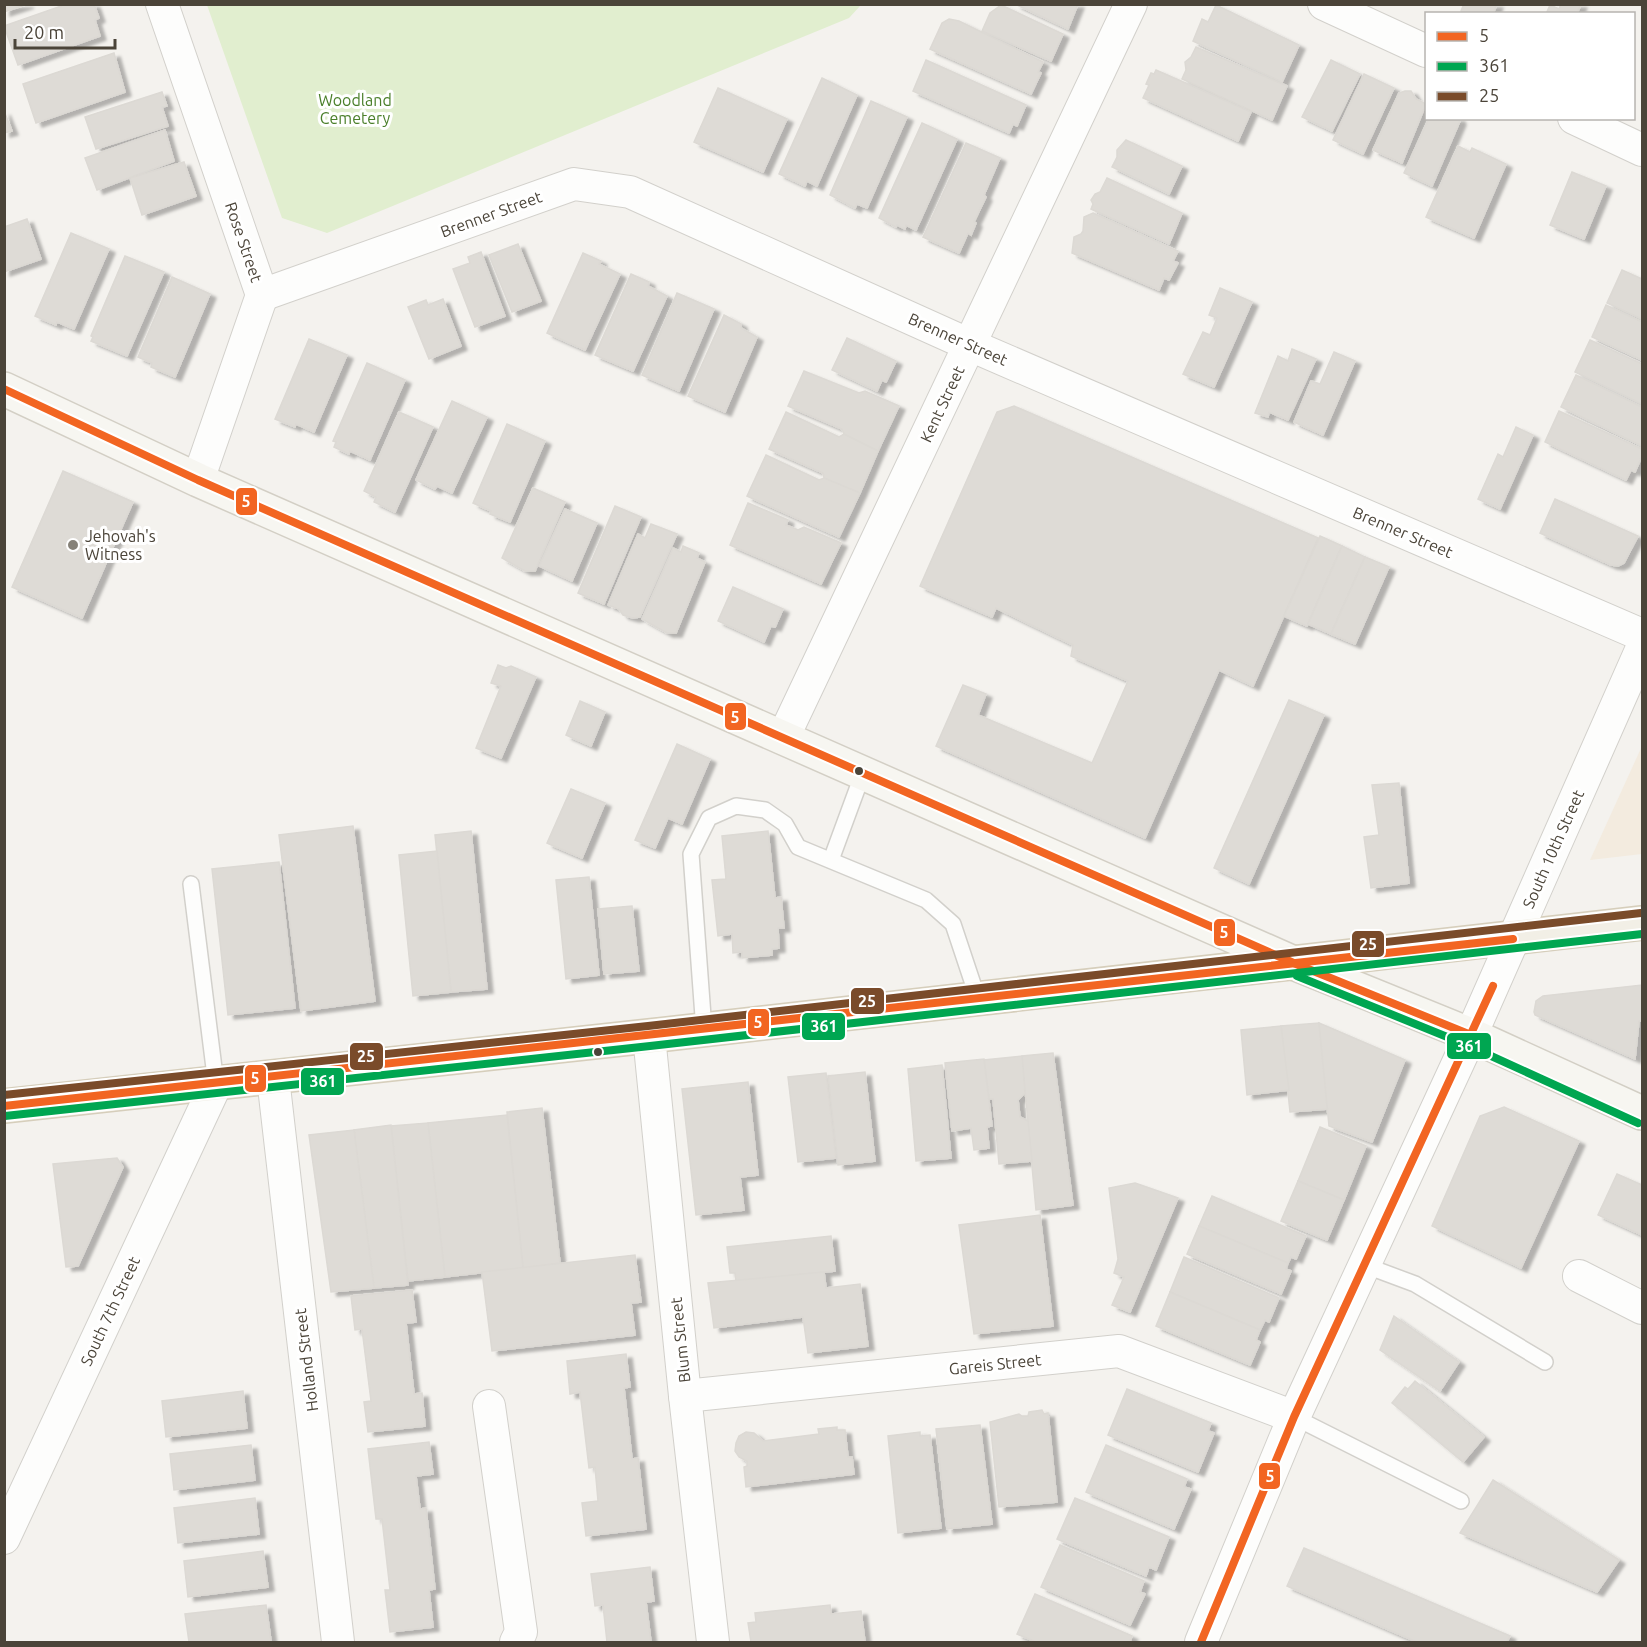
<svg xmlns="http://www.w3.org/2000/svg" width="1647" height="1647" font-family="Ubuntu,sans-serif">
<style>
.commercial{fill:#f3ebdf}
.green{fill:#e1eecf}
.building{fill:#dedbd6;stroke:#dcd9d4;stroke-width:1.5;filter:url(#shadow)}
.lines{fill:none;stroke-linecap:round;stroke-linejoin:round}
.lane-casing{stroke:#d2d0cb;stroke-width:18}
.street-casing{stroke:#d2d0cb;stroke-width:34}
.secondary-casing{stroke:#d3cfc5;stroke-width:36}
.primary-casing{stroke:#d6cebb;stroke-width:36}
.lane{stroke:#fdfdfc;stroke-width:15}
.street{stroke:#fdfdfc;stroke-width:32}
.secondary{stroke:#f7f6f1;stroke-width:33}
.primary{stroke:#f2efe6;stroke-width:33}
.bus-1-casing{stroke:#fff;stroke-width:12}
.bus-2-casing{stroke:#fff;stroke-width:12}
.bus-3-casing{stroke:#fff;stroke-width:12}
.bus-1{stroke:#f26522;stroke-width:8}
.bus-2{stroke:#00a651;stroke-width:8}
.bus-3{stroke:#7a4b2a;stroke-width:8}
.poi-dot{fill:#868178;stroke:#fff;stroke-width:2}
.bus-dot{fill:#4b4439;stroke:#fff;stroke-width:2}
.labels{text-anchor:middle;stroke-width:6;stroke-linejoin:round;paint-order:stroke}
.park-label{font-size:16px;fill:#4a7f2a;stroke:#fff}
.street-label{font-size:16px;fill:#4b4439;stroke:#fff}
.poi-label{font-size:16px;fill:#4b4439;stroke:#fff;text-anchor:start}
.line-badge{stroke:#fff;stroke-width:2}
.badge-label{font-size:16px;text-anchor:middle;font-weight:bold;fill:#fff}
</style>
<defs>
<filter id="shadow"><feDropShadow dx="6" dy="4" stdDeviation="1.5" flood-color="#0004"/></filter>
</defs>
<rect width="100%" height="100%" fill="#f4f2ee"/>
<polygon class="commercial" points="1642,746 1642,854 1590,860"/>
<polygon class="green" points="207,5 207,4 861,5 849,18 327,233 282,218"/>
<g class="building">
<polygon points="4,4 28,4 4,12"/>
<polygon points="67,4 94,4 99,18 95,20 100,36 18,65 4,26"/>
<polygon points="1015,4 1078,4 1068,29"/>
<polygon points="1464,4 1497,4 1493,14 1467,14 1461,11"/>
<polygon points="1561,4 1581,4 1577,14 1546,14 1550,5 1559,9"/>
<polygon points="1001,5 1063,34 1051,61 982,31 990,13"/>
<polygon points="1216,5 1299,45 1282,82 1193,41 1202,19 1208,22"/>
<polygon points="949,19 959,21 1043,62 1038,72 1041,73 1031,94 930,49 942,23"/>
<polygon points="1196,47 1287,86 1272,120 1182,79 1186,70 1185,62 1191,57"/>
<polygon points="114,53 125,92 36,123 23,84"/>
<polygon points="926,60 1026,105 1017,126 1013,124 1009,133 913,91"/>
<polygon points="1331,60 1360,74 1332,131 1302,117"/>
<polygon points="1156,70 1251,112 1238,141 1143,98 1149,85 1146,84 1151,73 1154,74"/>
<polygon points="1364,74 1394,88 1363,154 1333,140"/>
<polygon points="822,78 857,95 817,186 807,181 805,186 779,174"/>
<polygon points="718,88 787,119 763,172 694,142"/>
<polygon points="1405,91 1411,91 1416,99 1426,104 1402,163 1373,150 1399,93"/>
<polygon points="162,92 167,106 162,107 168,126 96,149 85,117"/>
<polygon points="871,101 907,117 867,208 857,204 855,208 830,195"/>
<polygon points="4,111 12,131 4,133"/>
<polygon points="1429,118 1459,118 1460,121 1432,186 1404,173"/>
<polygon points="922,123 957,139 916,230 906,225 905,229 897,225 896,227 879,218"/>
<polygon points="165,130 174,161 97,190 85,158"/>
<polygon points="1126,140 1182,166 1169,194 1112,167 1117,157 1117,150"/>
<polygon points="966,143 1000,158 984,195 986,197 974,222 976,223 971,235 968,233 959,253 923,237"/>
<polygon points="1458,146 1470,152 1472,148 1506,164 1474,238 1426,217"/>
<polygon points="184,162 196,196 142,215 130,178"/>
<polygon points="1572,172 1606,186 1584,239 1550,225"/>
<polygon points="1107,178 1182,213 1169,244 1091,209 1093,204 1091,200 1095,194 1100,192"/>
<polygon points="1093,213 1178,251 1173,261 1178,263 1169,280 1164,278 1159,290 1072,253 1074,237 1081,234 1083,231 1084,217"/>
<polygon points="27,219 41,259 4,272 4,227"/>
<polygon points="71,233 109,249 74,329 57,322 56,325 35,316"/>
<polygon points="518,244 541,301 512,312 489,255"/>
<polygon points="481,252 505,316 475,327 453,269 470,263 468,257"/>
<polygon points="583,253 601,261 599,264 620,274 585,350 547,333"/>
<polygon points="125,256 164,272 127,356 91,341 93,337 91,336"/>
<polygon points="1622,270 1642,279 1642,319 1607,303"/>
<polygon points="631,274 649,282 648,286 667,296 633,371 595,355"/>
<polygon points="172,277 210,294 175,377 151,367 152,363 138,357"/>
<polygon points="1220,288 1252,302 1214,387 1183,374 1203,332 1210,335 1217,318 1209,315"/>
<polygon points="677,293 714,309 679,391 642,375"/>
<polygon points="443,299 461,346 429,359 408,307 426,300 428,305"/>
<polygon points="1606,305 1642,322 1642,360 1592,337"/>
<polygon points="724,315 741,324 741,328 757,337 725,412 688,396"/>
<polygon points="847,338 896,361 886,382 882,380 877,391 832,370"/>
<polygon points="309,339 347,355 314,432 296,424 295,427 275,419"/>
<polygon points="1590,340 1642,364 1642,404 1575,372"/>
<polygon points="1292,349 1316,359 1288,420 1269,412 1268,417 1255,413 1278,356 1288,361"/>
<polygon points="1334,352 1355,361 1323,435 1294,422 1311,381 1320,384"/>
<polygon points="367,363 405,380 370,460 350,451 349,454 334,447 336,442 333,441"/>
<polygon points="804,371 859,393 865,391 899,406 878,451 844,434 842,429 788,406"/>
<polygon points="1576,375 1642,407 1642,446 1561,407"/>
<polygon points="452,401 487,417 452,493 437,486 435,489 416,480"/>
<polygon points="1014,406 1318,538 1253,686 1219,670 1145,838 936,746 963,685 986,694 978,715 1092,763 1128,681 1071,656 1073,645 996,608 992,617 920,586 997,412"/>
<polygon points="1559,411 1642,449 1642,456 1635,472 1631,470 1626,480 1545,442"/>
<polygon points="399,412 433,427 395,512 374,502 376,497 364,491"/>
<polygon points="786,412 839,437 844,434 878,451 860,493 824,478 823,473 769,449"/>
<polygon points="507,424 545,441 510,522 490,514 491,511 473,503"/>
<polygon points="1516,427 1533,435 1500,509 1478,499 1498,454 1503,457"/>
<polygon points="766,455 819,480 824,478 860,493 839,537 747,496"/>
<polygon points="63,471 133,502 82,618 12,587"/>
<polygon points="533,488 565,502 535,571 525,571 502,558"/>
<polygon points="1555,499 1638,536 1624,563 1618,566 1611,565 1540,533"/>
<polygon points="748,503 788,520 786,525 798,530 804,527 841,543 821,584 730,545"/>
<polygon points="615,506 641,517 604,604 578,593"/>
<polygon points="565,509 597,523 572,581 539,566"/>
<polygon points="651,524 677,534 640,617 633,618 623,615 619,609 608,605 638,534 645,538"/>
<polygon points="1320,536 1342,546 1307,626 1284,616"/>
<polygon points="683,546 699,553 697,558 705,562 676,633 667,633 642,619 673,548 681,552"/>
<polygon points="1342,546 1365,557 1331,634 1308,624"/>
<polygon points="1365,557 1389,567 1355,644 1331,634"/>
<polygon points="733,587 783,609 775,627 771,626 764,642 718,621"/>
<polygon points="498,665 506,668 511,666 536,677 501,758 476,748 501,686 491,683"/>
<polygon points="1289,700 1324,715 1249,884 1214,868"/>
<polygon points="580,701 605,712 591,746 566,735"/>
<polygon points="677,744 710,759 682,824 668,818 655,848 635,840"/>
<polygon points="1399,783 1409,883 1371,888 1364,837 1379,835 1372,785"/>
<polygon points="571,789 605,803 582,858 547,843"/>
<polygon points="353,826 375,1001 301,1011 279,835"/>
<polygon points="471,831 487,989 451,992 435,835"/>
<polygon points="768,831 775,898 781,897 784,928 778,928 779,948 772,949 772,955 742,958 742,952 733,953 732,934 718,936 712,880 726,879 722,836"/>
<polygon points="437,851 451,992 413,996 399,855"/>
<polygon points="279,862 295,1008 228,1015 212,869"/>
<polygon points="589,877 599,975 566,979 556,880"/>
<polygon points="632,906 639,971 604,974 598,909"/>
<polygon points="1642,985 1642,1021 1639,1021 1635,1059 1535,1015 1534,1012 1536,1001 1543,996"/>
<polygon points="1319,1023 1328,1109 1290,1112 1281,1026"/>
<polygon points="1319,1023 1405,1060 1372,1142 1329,1126"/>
<polygon points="1281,1026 1289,1090 1247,1095 1241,1030"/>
<polygon points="1053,1053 1073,1205 1036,1210 1022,1056"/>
<polygon points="1022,1056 1025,1093 1018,1100 1020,1117 1028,1121 1032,1161 999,1164 993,1099 989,1099 984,1060"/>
<polygon points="984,1059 992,1126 987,1127 989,1148 974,1150 971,1128 952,1131 945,1063"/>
<polygon points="942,1065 951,1158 916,1161 908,1069"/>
<polygon points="865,1072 875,1161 838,1165 828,1076"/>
<polygon points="826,1073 836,1158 798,1162 788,1077"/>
<polygon points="748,1082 758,1175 740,1177 744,1210 696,1215 682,1089"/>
<polygon points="1504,1107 1579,1141 1521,1268 1432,1226 1480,1116"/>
<polygon points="542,1108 560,1263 523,1268 507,1112"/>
<polygon points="507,1115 523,1268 445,1277 428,1123"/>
<polygon points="428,1123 445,1277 408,1281 391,1126"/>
<polygon points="391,1125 408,1285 374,1288 354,1130"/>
<polygon points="1320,1127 1366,1146 1344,1200 1298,1181"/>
<polygon points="354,1130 374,1288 331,1292 309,1135"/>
<polygon points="117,1158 123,1167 78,1266 66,1267 53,1164"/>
<polygon points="1617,1174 1642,1185 1642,1235 1598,1215"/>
<polygon points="1298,1181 1344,1200 1327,1240 1281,1221"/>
<polygon points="1135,1183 1178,1198 1130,1312 1112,1305 1124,1277 1114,1273 1118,1259 1109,1188"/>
<polygon points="1212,1196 1306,1236 1296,1259 1291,1257 1288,1263 1199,1226"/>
<polygon points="1040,1215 1053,1326 974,1334 959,1225"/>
<polygon points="1199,1226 1288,1263 1286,1269 1291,1271 1281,1294 1187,1254"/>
<polygon points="831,1236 835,1271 736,1281 735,1273 730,1273 727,1247"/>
<polygon points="635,1255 641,1302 631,1303 635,1335 492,1351 482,1272"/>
<polygon points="1184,1257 1279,1298 1269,1322 1265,1320 1260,1330 1170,1292"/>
<polygon points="824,1272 826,1288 860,1284 868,1346 808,1353 803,1317 714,1328 708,1283"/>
<polygon points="412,1290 416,1322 406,1323 414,1394 422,1393 425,1426 368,1432 364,1402 371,1401 362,1329 355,1330 351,1296"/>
<polygon points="1170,1292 1260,1330 1256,1340 1260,1342 1250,1365 1156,1326"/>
<polygon points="1394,1316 1459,1362 1440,1391 1380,1350"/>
<polygon points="626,1354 630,1387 624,1388 632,1459 638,1458 646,1529 586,1536 582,1503 598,1501 595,1467 589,1468 580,1392 570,1394 567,1361"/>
<polygon points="1415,1381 1484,1437 1463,1462 1392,1403 1405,1387 1408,1389"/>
<polygon points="1127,1389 1211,1423 1208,1431 1214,1433 1198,1472 1108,1435"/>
<polygon points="243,1391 247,1428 166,1437 162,1401"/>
<polygon points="1042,1410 1044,1414 1048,1413 1057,1502 999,1507 990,1422 1019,1414 1022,1416 1028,1416 1029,1412"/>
<polygon points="980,1425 992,1524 947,1529 936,1429"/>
<polygon points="837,1427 837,1430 845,1430 848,1457 852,1457 854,1474 746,1487 744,1467 747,1466 747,1461 739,1457 735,1451 736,1443 739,1436 746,1432 754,1433 763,1441 819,1434 818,1429"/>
<polygon points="920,1432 920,1436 930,1435 941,1528 898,1533 888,1436"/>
<polygon points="429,1442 433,1474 416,1476 420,1509 426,1508 435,1589 429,1590 433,1627 390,1632 385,1590 390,1590 382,1519 376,1519 368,1449"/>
<polygon points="251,1445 255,1480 174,1490 170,1454"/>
<polygon points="1106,1445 1187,1479 1184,1487 1191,1489 1174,1529 1086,1492"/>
<polygon points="1493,1480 1619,1560 1597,1592 1460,1533"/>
<polygon points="255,1498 259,1534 178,1543 174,1508"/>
<polygon points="1075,1498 1169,1537 1156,1570 1149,1567 1146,1576 1057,1539"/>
<polygon points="1060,1545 1144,1581 1140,1592 1145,1594 1130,1625 1041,1587"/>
<polygon points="1304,1548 1510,1636 1507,1642 1417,1642 1287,1586"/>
<polygon points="263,1551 268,1587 188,1597 184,1561"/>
<polygon points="650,1567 654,1601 646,1602 651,1642 607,1642 603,1605 595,1606 591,1574"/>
<polygon points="1035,1594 1132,1636 1130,1642 1036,1642 1017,1634"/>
<polygon points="266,1605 271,1641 189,1642 185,1614"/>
<polygon points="830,1605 831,1614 861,1611 865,1642 751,1642 748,1623 756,1622 755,1613"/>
</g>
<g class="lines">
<g class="lane-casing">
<g id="lane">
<polyline points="831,860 863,773"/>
<polyline points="191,884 216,1084"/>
<polyline points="704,1030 691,854 709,818 736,806 765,810 785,824 798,847 926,900 953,924 978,999"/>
<polyline points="1364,1265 1415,1284 1545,1362"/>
<polyline points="1294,1417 1461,1501"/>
</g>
</g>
<g class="street-casing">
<g id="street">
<polyline points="162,4 262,295 198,480"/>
<polyline points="1324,4 1426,51"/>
<polyline points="1574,118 1642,150"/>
<polyline points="262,295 574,184 630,192 970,345 1642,635"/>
<polyline points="783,738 1131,4"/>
<polyline points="649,1036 685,1396 713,1642"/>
<polyline points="273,1078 338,1642"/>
<polyline points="1579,1276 1642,1308"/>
<polyline points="685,1396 1119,1351 1294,1417"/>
<polyline points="489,1406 521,1632 516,1642"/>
<polyline points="4,1538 216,1084"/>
<polyline points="1201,1642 1294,1417 1471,1035 1642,648"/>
</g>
</g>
<g class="secondary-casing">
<polyline id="secondary" points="4,389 198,480 1296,964 1471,1035 1642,1113"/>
</g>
<g class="primary-casing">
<polyline id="primary" points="4,1106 649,1036 1642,923"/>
</g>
<use href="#lane" class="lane"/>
<use href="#street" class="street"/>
<use href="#secondary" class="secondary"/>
<use href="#primary" class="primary"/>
<g class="bus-1-casing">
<g id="bus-1">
<polyline points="4,389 198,480 1296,964 1471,1035"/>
<polyline points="4,1106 1513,939"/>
<polyline points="1201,1642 1294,1417 1493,986"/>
</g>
</g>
<g class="bus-2-casing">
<g id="bus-2">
<polyline points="1297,976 1467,1045 1638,1123"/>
<polyline points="5,1116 650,1046 1642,934"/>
</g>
</g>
<g class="bus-3-casing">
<polyline id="bus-3" points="4,1095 648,1026 1641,913"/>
</g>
<use href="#bus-1" class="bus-1"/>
<use href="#bus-2" class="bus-2"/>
<use href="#bus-3" class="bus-3"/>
</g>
<circle class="poi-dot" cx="73" cy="545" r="6"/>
<g class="bus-dot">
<circle cx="859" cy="771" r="5"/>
<circle cx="598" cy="1052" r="5"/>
</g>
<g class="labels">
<g class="park-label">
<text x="355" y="106">Woodland<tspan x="355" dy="18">Cemetery</tspan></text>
</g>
<g class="street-label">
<text transform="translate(491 214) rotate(-20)" y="6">Brenner Street</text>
<text transform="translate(244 242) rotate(71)" y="6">Rose Street</text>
<text transform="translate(958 339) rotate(24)" y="6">Brenner Street</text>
<text transform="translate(942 404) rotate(-65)" y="6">Kent Street</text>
<text transform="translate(1403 532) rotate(23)" y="6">Brenner Street</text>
<text transform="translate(1553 849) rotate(-66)" y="6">South 10th Street</text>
<text transform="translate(110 1311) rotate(-65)" y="6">South 7th Street</text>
<text transform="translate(680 1340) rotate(-96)" y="6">Blum Street</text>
<text transform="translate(306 1360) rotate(-97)" y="6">Holland Street</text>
<text transform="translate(995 1364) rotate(-6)" y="6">Gareis Street</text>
</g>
<g class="poi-label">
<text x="85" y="542">Jehovah's<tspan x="85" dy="18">Witness</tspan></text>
</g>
</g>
<g class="line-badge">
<rect x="235" y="487" width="23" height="29" rx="6" fill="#f26522"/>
<rect x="724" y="702" width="23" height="29" rx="6" fill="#f26522"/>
<rect x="1213" y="918" width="23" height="29" rx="6" fill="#f26522"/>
<rect x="1351" y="930" width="34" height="28" rx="6" fill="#7a4b2a"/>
<rect x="850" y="987" width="35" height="28" rx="6" fill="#7a4b2a"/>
<rect x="747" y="1008" width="23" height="29" rx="6" fill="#f26522"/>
<rect x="801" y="1012" width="45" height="29" rx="6" fill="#00a651"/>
<rect x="1446" y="1032" width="46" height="28" rx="6" fill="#00a651"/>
<rect x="349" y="1042" width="35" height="29" rx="6" fill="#7a4b2a"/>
<rect x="244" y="1064" width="23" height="29" rx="6" fill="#f26522"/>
<rect x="300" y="1067" width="45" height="29" rx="6" fill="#00a651"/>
<rect x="1258" y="1462" width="23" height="28" rx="6" fill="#f26522"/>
</g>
<g class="badge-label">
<text x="246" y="507">5</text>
<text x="735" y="723">5</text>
<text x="1224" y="938">5</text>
<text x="1368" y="950">25</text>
<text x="867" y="1007">25</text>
<text x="758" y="1028">5</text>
<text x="824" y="1032">361</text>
<text x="1469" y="1052">361</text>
<text x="366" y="1062">25</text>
<text x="255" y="1084">5</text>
<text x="323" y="1087">361</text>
<text x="1270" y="1482">5</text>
</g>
<rect width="1647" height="1647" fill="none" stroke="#4b4439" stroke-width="12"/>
<rect x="1425" y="12" width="210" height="108" fill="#ffffff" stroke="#b7b4b0" stroke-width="1.5"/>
<rect x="1437" y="32" width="30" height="9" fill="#f26522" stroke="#b7b4b0" stroke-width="1.5"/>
<text x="1479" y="42" font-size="18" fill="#4b4439">5</text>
<rect x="1437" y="62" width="30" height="9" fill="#00a651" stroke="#b7b4b0" stroke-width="1.5"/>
<text x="1479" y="72" font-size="18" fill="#4b4439">361</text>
<rect x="1437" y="92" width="30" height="9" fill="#7a4b2a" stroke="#b7b4b0" stroke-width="1.5"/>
<text x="1479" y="102" font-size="18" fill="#4b4439">25</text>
<path d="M15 39v9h100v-9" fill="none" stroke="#4b4439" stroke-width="3"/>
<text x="24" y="39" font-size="18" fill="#4b4439" stroke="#ffffff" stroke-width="4.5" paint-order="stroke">20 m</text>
</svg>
